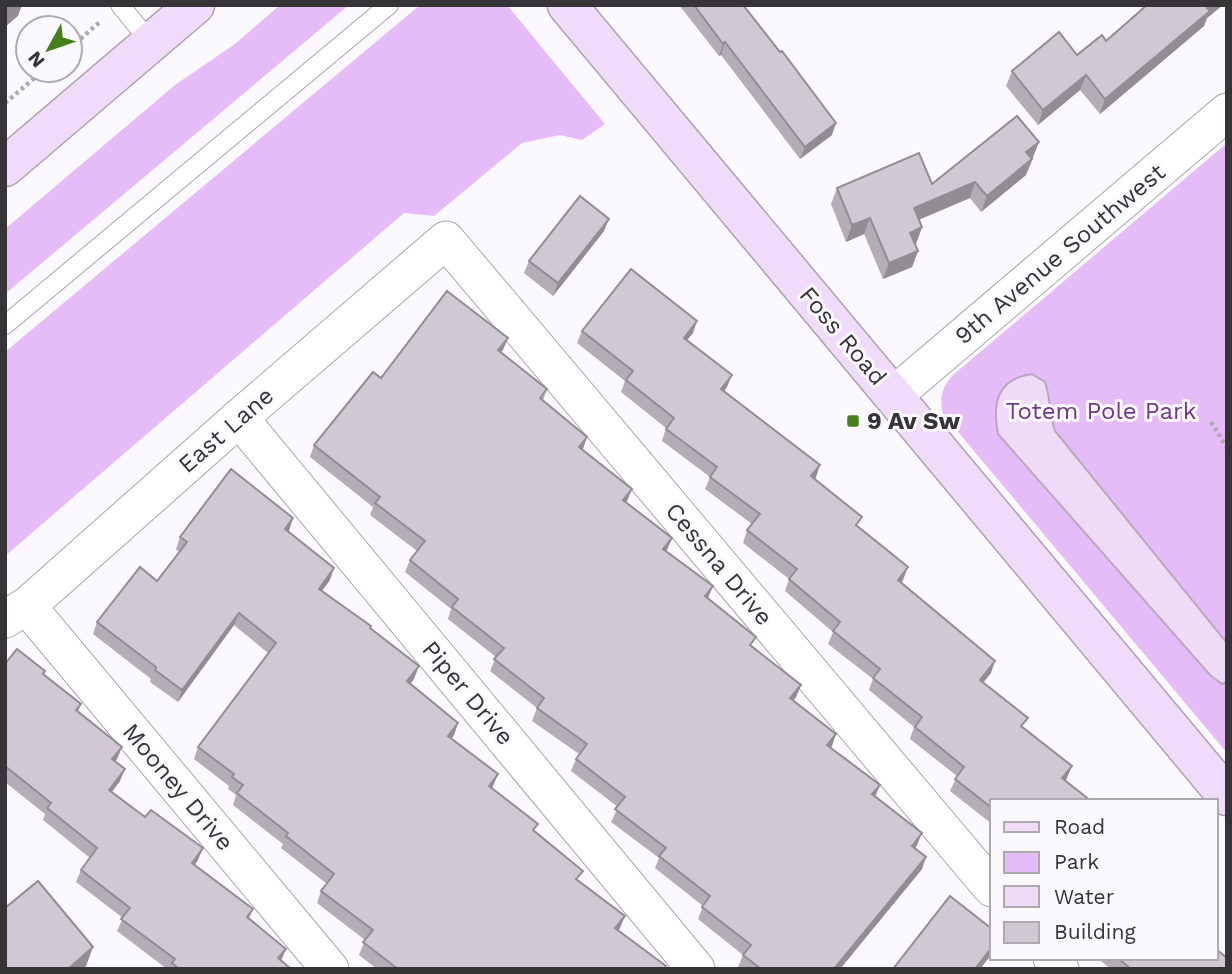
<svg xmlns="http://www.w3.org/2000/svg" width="1232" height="974" font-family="'Work Sans',sans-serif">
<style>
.green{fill:#e5bcf7}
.water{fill:#efdbf8;stroke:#b8a9be;stroke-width:2}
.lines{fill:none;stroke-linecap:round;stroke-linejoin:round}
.lane-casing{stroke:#aba4ae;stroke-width:20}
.street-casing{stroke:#aba4ae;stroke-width:39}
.secondary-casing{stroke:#aba4ae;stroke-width:41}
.path{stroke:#aeabb0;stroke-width:4.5;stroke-dasharray:3.5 3.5;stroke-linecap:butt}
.lane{stroke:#fff;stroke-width:18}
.street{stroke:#fff;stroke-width:37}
.secondary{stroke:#f1dbfa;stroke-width:38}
.wall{fill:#b3adb6}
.shaded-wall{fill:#928d94}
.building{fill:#d0c9d4;stroke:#928d94;stroke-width:2}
.poi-dot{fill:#45801a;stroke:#fcf9fe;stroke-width:2.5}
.labels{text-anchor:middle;stroke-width:6;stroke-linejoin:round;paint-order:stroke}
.street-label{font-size:24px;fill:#373438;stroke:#fcf9fe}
.park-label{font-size:24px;fill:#713788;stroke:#fcf9fe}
.poi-label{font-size:24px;font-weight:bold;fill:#373438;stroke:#fcf9fe;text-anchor:start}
</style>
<rect width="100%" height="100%" fill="#fcf9fe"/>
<g class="green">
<polygon points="280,5 349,5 5,294 5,229 175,85 235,44"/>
<polygon points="420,5 507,5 605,124 582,140 560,135 522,143 434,216 404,213 5,556 5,352"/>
<path d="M1227 143V753L943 414C939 398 942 387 953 375Z"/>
</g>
<path class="water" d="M1032 374 1045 382C1051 399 1049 414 1055 431L1227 643V682L1222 684 1210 675 998 434C992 403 997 379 1032 374Z"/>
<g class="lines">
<g class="lane-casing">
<g id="lane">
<polyline points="120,5 151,43"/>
<polyline points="5,325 389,5"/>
</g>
</g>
<g class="street-casing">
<g id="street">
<polyline points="893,396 1227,112"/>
<polyline points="239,418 696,969"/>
<polyline points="27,606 330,969"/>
<polyline points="5,619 27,606 239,418 446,240 992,888"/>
<polyline points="1052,958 1060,969"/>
</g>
</g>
<g class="secondary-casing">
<g id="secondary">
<polyline points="567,5 1227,796"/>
<polyline points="5,167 195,5"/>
</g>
</g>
<g class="path">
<polyline points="70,48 101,21"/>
<polyline points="5,103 44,70"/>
<polyline points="1211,422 1227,448"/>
</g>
<use href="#lane" class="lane"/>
<use href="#street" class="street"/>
<use href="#secondary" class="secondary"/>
</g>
<g class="wall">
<polygon points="679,5 743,5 832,135 800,159 721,55 719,56"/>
<polygon points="1147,5 1223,5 1207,18 1204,26 1100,114 1080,90 1038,125 1006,86 1012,71 1077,55 1106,41"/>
<polygon points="1033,158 1026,175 981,212 970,198 919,220 922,227 916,244 915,244 918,251 912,267 883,279 864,234 846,242 831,204 837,188 932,184"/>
<polygon points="604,231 553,296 524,273 529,261"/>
<polygon points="582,331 693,333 687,340 727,387 724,392 816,477 815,479 903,580 901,582 991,673 983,683 1067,778 1066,781 992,801 992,824 950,791 957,776 910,739 914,727 869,690 873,679 828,644 833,632 785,591 789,579 743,543 747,530 752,524 705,489 710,477 662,441 666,428 621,392 625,381 577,343"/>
<polygon points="503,350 501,352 547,389 543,400 582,449 632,489 626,502 667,550 666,552 708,599 752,647 801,685 796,697 793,701 832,746 830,747 917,845 915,849 922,869 840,969 741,969 738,967 743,955 698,919 703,906 655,868 659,858 611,822 618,807 571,771 576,759 579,754 532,721 537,708 490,671 496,657 448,619 451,609 405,572 410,560 417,551 370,515 373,507 310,457 314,445 381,378"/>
<polygon points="180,537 330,580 322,591 370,628 414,679 410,684 458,723 454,735 451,739 498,774 492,788 535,832 620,928 618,931 665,969 377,969 359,955 365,940 317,903 321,891 327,884 281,848 283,844 233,805 236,795 228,789 229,786 194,759 198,747 268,653 234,625 178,702 150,682 151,679 93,634 97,622 157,581 179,552 176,549"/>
<polygon points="5,664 44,675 81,704 78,712 122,747 115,762 120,781 112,792 198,860 195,865 253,909 249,919 281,961 291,969 167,969 117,931 123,918 76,882 81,870 90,858 43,820 45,814 5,782"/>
<polygon points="1097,958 1216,958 1227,969 1111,969"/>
</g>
<g class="shaded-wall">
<polygon points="5,5 22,5 18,16 5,27"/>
<polygon points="1210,5 1223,5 1207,18 1204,26 1100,114 1105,99"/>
<polygon points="725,42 721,55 719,56 723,44"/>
<polygon points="1086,75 1080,90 1038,125 1043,110"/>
<polygon points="836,123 832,135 800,159 805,147"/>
<polygon points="1039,142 1026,175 981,212 987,196 1026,152"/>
<polygon points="975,182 970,198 908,224 914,208"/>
<polygon points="870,218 864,234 846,242 852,225"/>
<polygon points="609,219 604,231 553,296 558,283"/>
<polygon points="922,227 916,244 904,249 910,233"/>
<polygon points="918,251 912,267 883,279 889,263"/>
<polygon points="697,321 693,333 679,350 684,338"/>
<polygon points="508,338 503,350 494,362 498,350"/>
<polygon points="732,375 727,387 716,401 721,389"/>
<polygon points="587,437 583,449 575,459 579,447"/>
<polygon points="820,465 816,477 807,488 811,476"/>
<polygon points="632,489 627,501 618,512 623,500"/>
<polygon points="293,518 289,531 281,541 285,529"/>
<polygon points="672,538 667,550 659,561 663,549"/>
<polygon points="908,567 903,580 894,592 898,580"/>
<polygon points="334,568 330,580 314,601 319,589"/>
<polygon points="713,586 708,598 705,596"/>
<polygon points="239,613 234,625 178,702 182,690"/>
<polygon points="995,661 991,673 975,692 980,680"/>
<polygon points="419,666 414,679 403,693 407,681"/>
<polygon points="801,685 796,697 785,711 790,698"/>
<polygon points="458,723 454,735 444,748 448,736"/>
<polygon points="836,734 832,746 823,757 827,745"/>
<polygon points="122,747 117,759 108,771 112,759"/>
<polygon points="1072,766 1067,778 1058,790 1062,778"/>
<polygon points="125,769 120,781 104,802 109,790"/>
<polygon points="498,774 493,786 484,798 489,786"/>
<polygon points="880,785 875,797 872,794"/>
<polygon points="922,833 917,845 907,858 912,846"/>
<polygon points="203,848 198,860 187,875 192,863"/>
<polygon points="926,857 922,869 840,969 834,969"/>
<polygon points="625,916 620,928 611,940 615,928"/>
<polygon points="93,947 85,969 68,969"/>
<polygon points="992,947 992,954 980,969 975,969"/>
<polygon points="286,949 281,961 278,958"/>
</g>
<g class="building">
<polygon points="694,5 743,5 780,52 782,51 836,123 805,147 725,42 723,44"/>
<polygon points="1147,5 1210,5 1207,8 1210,11 1105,99 1086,75 1043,110 1012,71 1059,32 1077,55 1102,35 1106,41"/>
<polygon points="1017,116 1039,142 1026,152 1032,159 987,196 975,182 914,208 922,227 910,233 918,251 889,263 870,218 852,225 837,188 919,153 932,184"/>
<polygon points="580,196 609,219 558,283 529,261"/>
<polygon points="631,269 697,321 684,338 732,375 721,389 820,465 811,476 862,517 856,525 908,567 898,580 995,661 980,680 1028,718 1021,726 1072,766 1062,778 1091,801 992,801 992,808 955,779 964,767 915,727 922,717 873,678 880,669 833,631 840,622 789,579 797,569 747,530 760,514 710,477 717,467 666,429 674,418 626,380 633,371 582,331"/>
<polygon points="447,291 508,338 498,350 547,389 540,398 587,437 579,447 632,489 623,500 672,538 663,549 713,586 705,596 756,637 750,645 801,685 790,698 836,734 827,745 880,785 872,794 922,833 912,846 926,857 834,969 761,969 743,955 751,945 702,907 710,896 659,856 666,848 615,809 625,797 576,759 587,744 537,708 544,698 494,659 504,648 452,607 458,599 410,560 425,541 375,503 380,497 314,445 373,372 381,378"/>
<polygon points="231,469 293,518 285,529 334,568 319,589 371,626 370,628 419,666 407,681 458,723 448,736 498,774 489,786 538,824 533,830 583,871 576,879 625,916 615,928 666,966 664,969 398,969 363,942 373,930 321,891 334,874 286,836 288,833 237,793 243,785 232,777 234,774 198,747 276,643 239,613 182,690 155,670 156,667 97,622 140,567 157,581 187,542 180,537"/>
<polygon points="17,649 45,671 43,674 81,704 76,710 122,747 112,759 125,769 109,790 145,817 151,810 203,848 192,863 253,909 247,917 286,949 278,958 291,969 179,969 172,963 175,959 121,919 130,908 81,870 97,848 47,808 51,803 5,766 5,664"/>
<polygon points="38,881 93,947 68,969 5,969 5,908"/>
<polygon points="950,896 992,929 992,947 975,969 893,969"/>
<polygon points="1216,949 1227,958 1227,969 1131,969 1118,958 1216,958"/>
</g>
<rect class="poi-dot" x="846" y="414" width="14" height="14" rx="3.5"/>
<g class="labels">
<g class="street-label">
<text transform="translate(1060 254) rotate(-40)" y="8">9th Avenue Southwest</text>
<text transform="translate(843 336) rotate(50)" y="8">Foss Road</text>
<text transform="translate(226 430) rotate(-41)" y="8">East Lane</text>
<text transform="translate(719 564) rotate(50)" y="8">Cessna Drive</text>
<text transform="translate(468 693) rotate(50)" y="8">Piper Drive</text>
<text transform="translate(178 787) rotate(50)" y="8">Mooney Drive</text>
</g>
<g class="park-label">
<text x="1101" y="419">Totem Pole Park</text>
</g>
<g class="poi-label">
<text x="867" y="429">9 Av Sw</text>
</g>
</g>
<rect width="1232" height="974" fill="none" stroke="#373438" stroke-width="14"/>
<rect x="990" y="799" width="228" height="161" fill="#fcf9fe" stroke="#adaaaf" stroke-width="2"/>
<rect x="1004" y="822" width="35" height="10" fill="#f1dbfa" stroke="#adaaaf" stroke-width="2"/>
<text x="1054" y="834" font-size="21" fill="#373438">Road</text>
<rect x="1004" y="852" width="35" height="21" fill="#e5bcf7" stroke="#adaaaf" stroke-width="2"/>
<text x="1054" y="869" font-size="21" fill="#373438">Park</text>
<rect x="1004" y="886" width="35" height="21" fill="#efdbf8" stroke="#adaaaf" stroke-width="2"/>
<text x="1054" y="904" font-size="21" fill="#373438">Water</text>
<rect x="1004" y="922" width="35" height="21" fill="#d0c9d4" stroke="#adaaaf" stroke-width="2"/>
<text x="1054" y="939" font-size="21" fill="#373438">Building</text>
<g transform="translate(49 49) rotate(230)"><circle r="33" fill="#fcf9fe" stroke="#adaaaf" stroke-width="2"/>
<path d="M0-5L12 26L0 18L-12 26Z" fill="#45801a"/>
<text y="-10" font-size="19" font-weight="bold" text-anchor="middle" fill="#373438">N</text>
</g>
</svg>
